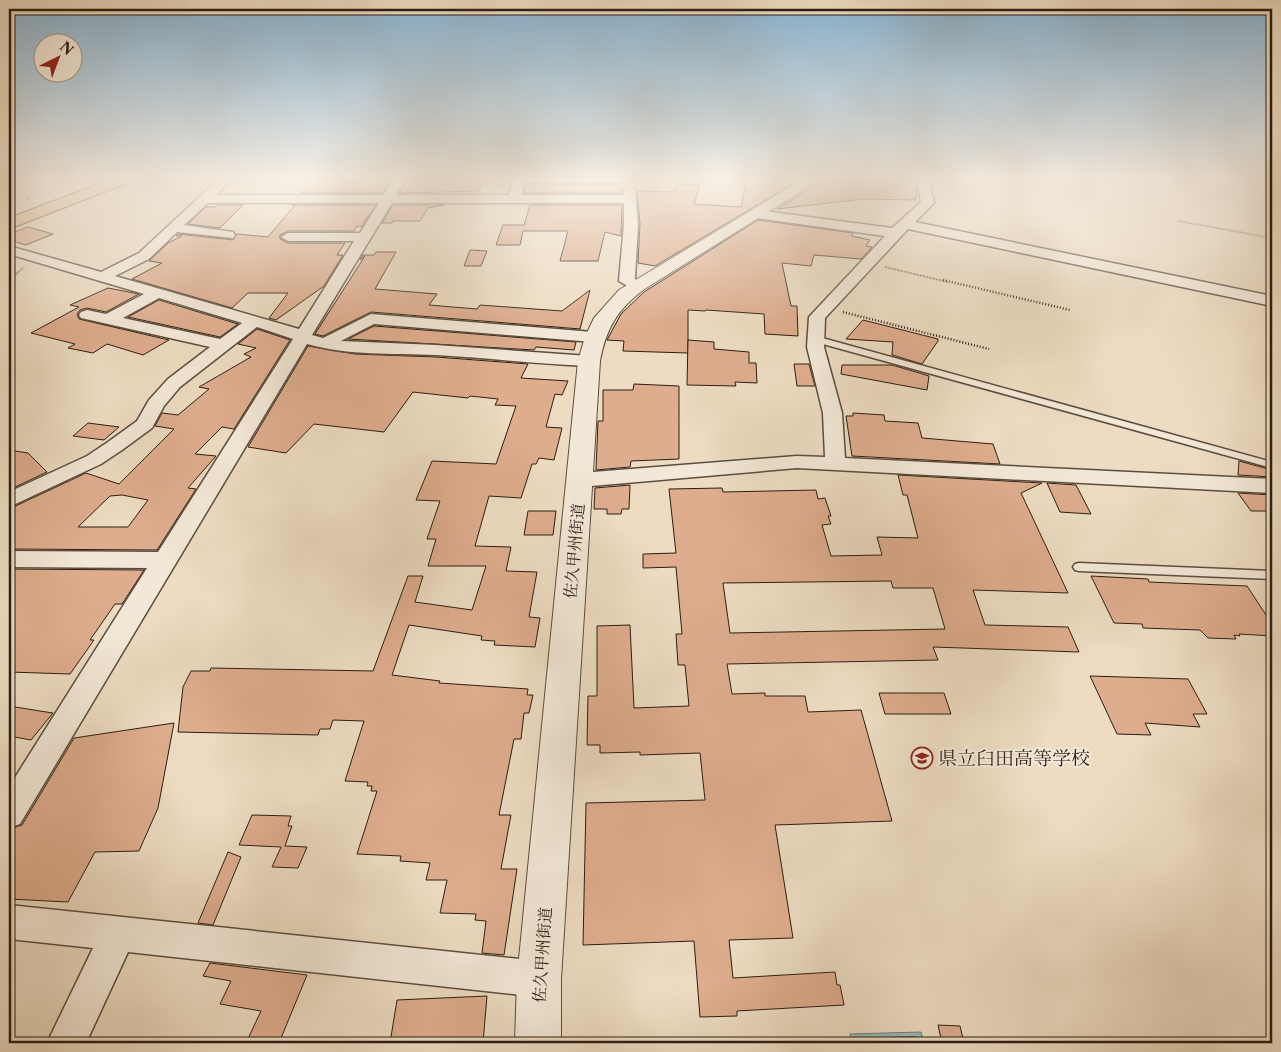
<svg xmlns="http://www.w3.org/2000/svg" width="1281" height="1052" font-family="'Libre Caslon Text','Noto Serif JP',serif">
<style>
.water{fill:#9ababa;stroke:#6e7c77}
.lines{fill:none;stroke-linecap:round;stroke-linejoin:round}
.shore{stroke:#626c66;stroke-width:2}
.building{fill:#dead8e;stroke:#2b1e12;fill-rule:evenodd}
.service-casing{stroke:#5c4e3e;stroke-width:3}
.minor-casing{stroke:#5c4e3e;stroke-width:3}
.tertiary-casing{stroke:#5c4e3e;stroke-width:2}
.trunk-casing{stroke:#2b1e12;stroke-width:2}
.path-far1{stroke:#2b1e12;stroke-width:2;stroke-dasharray:0.5 1;stroke-linecap:butt}
.path{stroke:#2b1e12;stroke-width:2.5;stroke-dasharray:1 2;stroke-linecap:butt}
.service{fill:#f3e8d7;fill-rule:evenodd}
.minor{fill:#f3e8d7;fill-rule:evenodd}
.tertiary{fill:#f3e8d7;fill-rule:evenodd}
.trunk{fill:#e6be81;fill-rule:evenodd}
.labels{text-anchor:middle;stroke-width:4;stroke-linejoin:round;paint-order:stroke}
.street-label{font-size:16px;fill:#2b1e12;stroke:#f3e8d7}
.near-poi-label{font-size:19px;fill:#2b1e12;stroke:#f3e8d7;text-anchor:start}
</style>
<rect width="100%" height="100%" fill="#eddcc2"/>
<filter id="stains"><feTurbulence type="fractalNoise" baseFrequency=".004" numOctaves="4"/><feColorMatrix values="0 0 0 0 .2 0 0 0 0 .09 0 0 0 0 .02 0 0 0 .5 -.17"/></filter>
<radialGradient id="worn" r=".72"><stop offset=".6" stop-color="#630" stop-opacity="0"/><stop offset="1" stop-color="#630" stop-opacity=".3"/></radialGradient>
<polygon class="water" points="921,1032 924,1043 852,1043 850,1034"/>
<g class="lines">
<polyline class="shore" points="857,1043 859,1039 915,1037 919,1043"/>
</g>
<g class="building">
<polygon points="409,177 484,177 479,191 399,193"/>
<polygon points="747,177 797,177 794,183 655,266 638,263 640,224 637,191 674,192 677,184 700,185 694,204 741,207"/>
<polygon points="829,177 909,178 908,183 916,184 916,200 863,199 777,209"/>
<polygon points="313,180 391,180 382,193 302,193"/>
<polygon points="526,184 619,185 622,191 621,193 524,193"/>
<polygon points="218,205 243,205 220,228 188,224 206,207 215,207"/>
<polygon points="292,205 376,205 361,227 357,226 354,231 288,231 280,235 280,239 288,243 345,243 337,255 343,255 324,286 276,320 269,318 288,293 248,293 232,308 132,279 162,263 149,261 168,243 182,236 176,236 178,234 233,240 237,234 268,237 295,205"/>
<polygon points="393,205 445,205 428,208 420,221 393,221 392,223 382,223"/>
<polygon points="530,205 622,205 621,236 605,232 598,261 560,261 568,231 523,231 520,245 496,245 503,225 524,225"/>
<polygon points="758,220 853,233 852,236 870,240 866,246 872,247 861,259 814,255 811,266 782,263 791,306 797,306 798,336 765,334 764,314 706,310 705,311 688,310 688,353 623,351 624,341 607,340 621,314 644,292"/>
<polygon points="28,227 53,234 26,245 9,240 9,234"/>
<polygon points="470,250 487,251 481,266 464,266"/>
<polygon points="376,252 396,252 375,289 437,294 429,305 477,309 480,305 562,311 590,290 580,329 371,312 323,336 315,334 365,256 360,260 363,255 374,255"/>
<polygon points="108,288 139,294 106,312 87,308 80,310 77,314 79,319 169,340 143,355 107,344 93,353 68,348 75,344 31,333 79,307 70,305"/>
<polygon points="159,300 238,324 220,337 128,317"/>
<polygon points="863,320 938,339 938,341 922,364 892,355 893,342 846,339"/>
<polygon points="374,326 576,342 574,350 536,347 534,350 348,339"/>
<path d="M257 329 290 340 234 429 222 427 195 454 216 456 188 488 196 489 157 550 9 549V509L86 473 119 484 174 429 155 426 162 413 178 415 209 389 199 387 251 357 244 354 256 348 238 344ZM122 495 148 500 128 527H78L110 496Z"/>
<polygon points="688,340 714,342 714,349 749,352 749,363 756,363 757,383 735,382 736,386 687,385"/>
<polygon points="308,346 355,354 436,357 528,364 521,378 568,381 562,395 555,394 546,427 562,428 554,460 539,458 536,464 532,464 521,498 489,496 475,546 511,547 506,571 537,572 529,617 540,618 535,647 494,645 495,641 481,640 482,636 409,625 392,675 440,681 439,683 528,689 527,695 533,695 529,713 524,713 521,739 514,739 499,815 511,815 501,869 517,869 504,955 482,953 486,921 475,920 476,914 440,913 447,880 426,880 430,863 400,861 401,856 357,854 377,791 371,791 372,786 367,786 368,782 345,781 364,721 333,720 330,729 320,729 318,735 178,732 183,687 191,671 210,671 211,668 373,671 408,576 423,576 415,602 472,610 486,566 428,566 436,539 427,539 440,501 416,500 432,461 496,464 516,406 495,405 498,399 470,396 468,398 413,392 384,432 314,424 286,453 248,447"/>
<polygon points="794,364 809,364 815,386 797,386"/>
<polygon points="842,365 892,365 916,372 929,376 927,390 841,374"/>
<polygon points="634,384 679,386 679,459 631,461 630,467 596,470 598,421 603,421 603,390 633,390"/>
<polygon points="853,413 884,415 885,421 918,423 922,438 993,444 1000,464 852,456 846,416 853,416"/>
<polygon points="88,423 119,427 104,440 73,436"/>
<polygon points="9,450 28,453 47,472 9,490"/>
<polygon points="1239,461 1272,470 1272,477 1238,475"/>
<path d="M898 475 1042 483 1021 493 1068 593 973 590 985 625 1068 627 1079 652 933 647 938 660 727 664 732 694 765 693V696H805L808 712 861 710 892 821 775 825 793 938 729 940 733 978 835 972 837 985H840L844 1005 737 1011V1016L700 1017 694 941 583 945 586 803 705 800 700 753 640 755V752L600 753V745H587L588 696H597V626L630 625 634 708 689 706 685 665H678L676 634H682L676 567 643 568V554L676 553 669 489 722 488 723 492 816 490 818 499 825 498 831 516H828L831 524 822 525 831 556 882 555 877 537 918 538 907 495H903ZM891 581 893 588H933L945 629 730 633 723 583Z"/>
<polygon points="1047,483 1076,485 1091,514 1060,512"/>
<polygon points="630,485 629,509 622,509 621,514 607,514 607,509 594,509 595,488"/>
<polygon points="1238,493 1272,495 1272,511 1251,511"/>
<polygon points="528,511 556,511 553,535 524,535"/>
<polygon points="9,569 144,570 122,604 115,604 90,640 94,640 70,674 9,672"/>
<polygon points="1091,576 1148,579 1149,582 1247,586 1272,624 1272,636 1239,634 1240,636 1234,635 1236,639 1208,638 1200,630 1143,628 1142,624 1114,623"/>
<polygon points="1090,676 1188,679 1207,714 1193,714 1200,727 1145,723 1151,735 1117,734"/>
<polygon points="879,693 944,693 951,714 885,714"/>
<polygon points="9,706 40,711 53,713 31,740 9,736"/>
<polygon points="174,723 158,808 139,851 95,852 68,902 9,899 9,836 13,828 22,825 74,738"/>
<polygon points="252,815 291,816 288,826 292,826 285,846 307,847 298,868 272,867 281,847 239,845"/>
<polygon points="228,852 241,857 213,925 198,923"/>
<polygon points="210,963 307,975 279,1043 246,1043 261,1011 220,1004 231,981 203,976"/>
<polygon points="487,996 483,1043 390,1043 397,1000"/>
<polygon points="938,1025 960,1026 964,1043 942,1043"/>
</g>
<g class="lines">
<g class="service-casing">
<g id="service">
<polygon points="815,336 1272,462 1272,468 812,341 812,337"/>
<polygon points="1079,563 1272,571 1272,579 1079,571 1075,570 1073,567 1075,564"/>
</g>
</g>
<g class="minor-casing">
<g id="minor">
<path d="M221 177H234L216 195H383L395 177H407L396 195H508L515 177H632L634 179 631 182 635 185 638 224 635 279 644 286 636 291 619 281 624 224V203H392L312 335 323 338 371 314 593 332 599 333 601 337 599 341 593 342 374 324 341 341 436 345 589 356 595 357 598 361 595 365 589 366C538 364 487 358 436 355 392 353 349 356 307 344L20 824 9 828V787L147 568 9 567V551L158 552 293 339 257 327 180 387 164 406 152 428 122 450 101 464 9 507V492L87 456 108 442 137 421 149 400 168 379 210 347 81 318 79 315 81 312 87 310 106 314 144 294 9 254V246L101 272 139 253ZM525 182 625 183 623 195H521ZM208 203H379L360 233H288L281 237 288 241H354L299 329 115 276 149 259 177 232 233 238 235 235 233 232 184 225ZM159 298 242 323 220 339 123 318Z"/>
<polygon points="925,177 938,177 930,186 934,203 915,222 1272,296 1272,306 908,229 825,318 824,347 842,413 845,458 1272,479 1272,493 797,468 580,487 573,485 569,480 573,475 580,473 797,456 825,457 823,413 807,347 809,317 885,236 756,218 749,214 756,210 892,228 921,202 918,185"/>
<polygon points="9,905 539,961 552,966 557,979 552,992 539,997 128,952 86,1043 47,1043 93,948 9,939"/>
</g>
</g>
<g class="tertiary-casing">
<path id="tertiary" d="M807 177H824L643 290C617 310 606 329 600 361L561 979V1043H515L517 979 578 361 585 337 594 318 619 290Z"/>
</g>
<g class="trunk-casing">
<polygon id="trunk" points="117,177 137,177 135,180 9,229 9,218"/>
</g>
<g class="path-far1">
<polyline points="29,200 26,198 57,177"/>
<polyline points="1178,221 1272,238"/>
<polyline points="885,267 948,282"/>
<polyline points="9,280 23,268"/>
</g>
<g class="path">
<polyline points="943,280 1070,310"/>
<polyline points="843,312 989,349"/>
</g>
<use href="#service" class="service"/>
<use href="#minor" class="minor"/>
<use href="#tertiary" class="tertiary"/>
<use href="#trunk" class="trunk"/>
</g>
<linearGradient id="sky" x2="0" y2="1"><stop stop-color="#89b6d6"/><stop offset="0.55" stop-color="#f7efe4"/><stop offset="1" stop-color="#f7efe4" stop-opacity="0"/></linearGradient>
<rect width="1281" height="324" fill="url(#sky)"/>
<defs>
<g id="school-ring" transform="scale(1.125)"><circle r="9.5" fill="#f3e8d7" stroke="#8f2418" stroke-width="1.5"/><path d="M0-5L7-2L0 1L-7-2ZM-4 1L0 2.5L4 1V4Q0 6-4 4Z" fill="#8f2418"/></g>
</defs>
<g fill-rule="evenodd">
<use href="#school-ring" x="922" y="758"/>
</g>
<g class="labels">
<g class="street-label">
<text transform="translate(574 551) rotate(-85)" y="6">佐久甲州街道</text>
<text transform="translate(542 955) rotate(-86)" y="6">佐久甲州街道</text>
</g>
<g class="near-poi-label">
<text x="938" y="765">県立臼田高等学校</text>
</g>
</g>
<rect width="1281" height="1052" fill="none" stroke="#eddcc2" stroke-width="30"/>
<rect x="10" y="10" width="1261" height="1032" fill="none" stroke="#2b1e12" stroke-width="2.5"/>
<rect x="15" y="15" width="1251" height="1022" fill="none" stroke="#2b1e12"/>
<g transform="translate(58 58) rotate(42)"><circle r="24" fill="#f3e8d7" stroke="#a39788"/>
<path d="M0-4L9 19L0 12L-9 19Z" fill="#8f2418"/>
<text y="-8" font-size="14" font-weight="bold" text-anchor="middle" fill="#2b1e12">N</text>
</g>
<rect width="100%" height="100%" filter="url(#stains)"/>
<rect width="100%" height="100%" fill="url(#worn)"/>
</svg>
